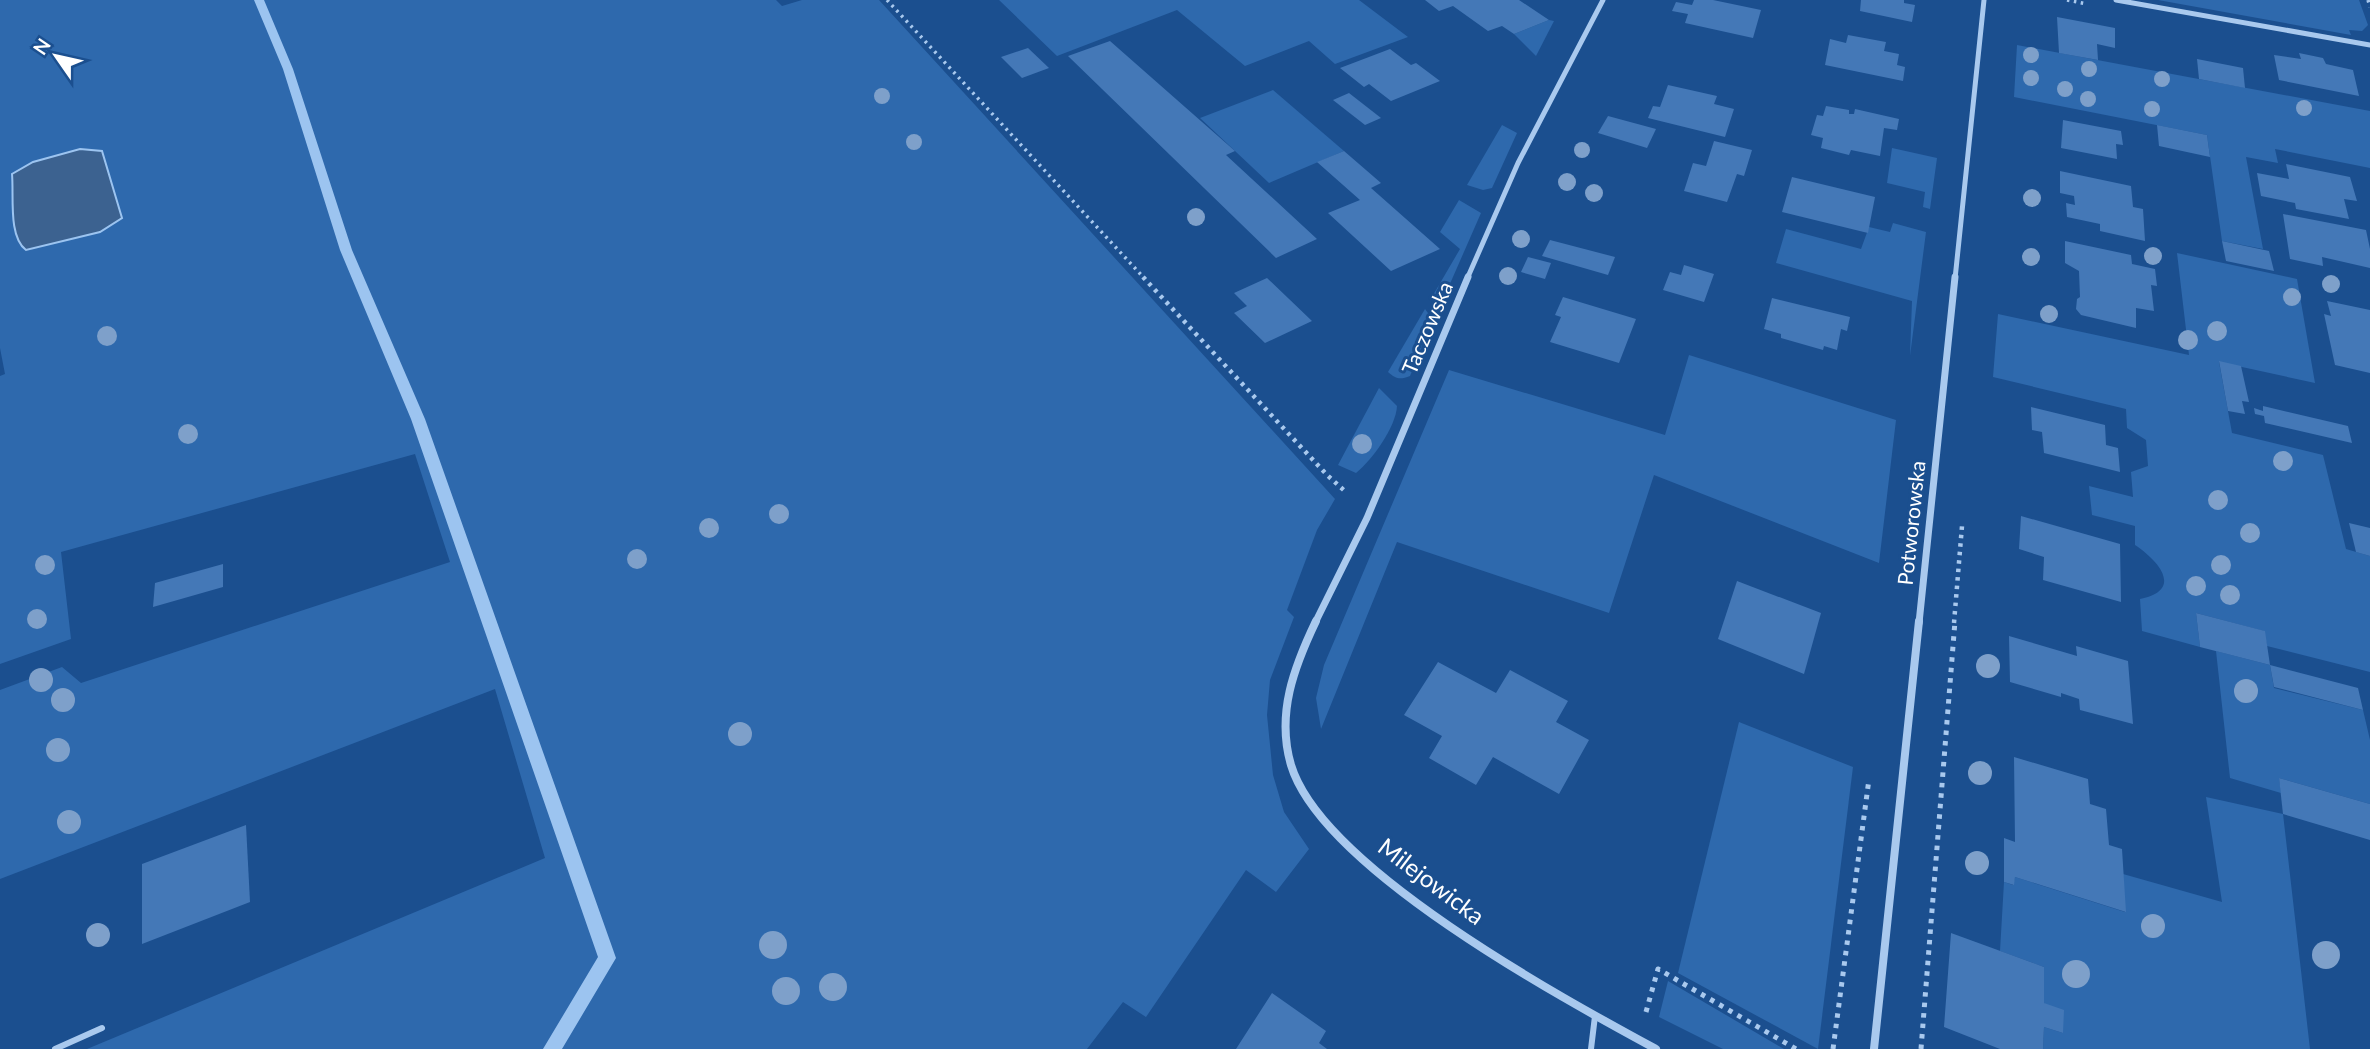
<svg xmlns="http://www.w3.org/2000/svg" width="2370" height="1049" font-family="Lato,sans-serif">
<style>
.green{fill:#2e69ad}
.water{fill:#3c6290;stroke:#9cc4f0;stroke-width:2}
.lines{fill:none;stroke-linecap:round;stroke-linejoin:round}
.stream{fill:#9cc4f0;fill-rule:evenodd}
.building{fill:#4478b7}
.path-far2{stroke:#a9c9ee;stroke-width:3.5;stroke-dasharray:2.5 4.5;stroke-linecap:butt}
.path-far1{stroke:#a9c9ee;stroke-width:4.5;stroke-dasharray:3.5 5;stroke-linecap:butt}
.path{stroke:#a9c9ee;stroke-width:5;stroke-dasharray:4.5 6;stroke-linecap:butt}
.service{stroke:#a9c9ee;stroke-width:6}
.minor-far2{stroke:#a9c9ee;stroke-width:5}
.minor-far1{stroke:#a9c9ee;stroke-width:7}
.minor{stroke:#a9c9ee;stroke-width:8}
.tree{fill:#7ea0ca}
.labels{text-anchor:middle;stroke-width:6;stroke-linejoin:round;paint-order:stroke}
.street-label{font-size:21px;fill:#fff;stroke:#1b4f8f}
.near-street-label{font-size:24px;fill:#fff;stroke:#1b4f8f}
</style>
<rect width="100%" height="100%" fill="#1b4f8f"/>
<g class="green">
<polygon points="0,0 776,0 782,6 802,0 879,0 1335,499 1317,530 1287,610 1294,617 1270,680 1267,715 1273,775 1284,812 1309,849 1276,892 1246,870 1146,1017 1123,1002 1087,1049 87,1049 545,858 495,689 0,879 0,690 62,667 81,683 450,562 415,454 61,552 71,639 0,664 0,376 5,374 0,348"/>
<polygon points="999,0 1359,0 1408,37 1335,64 1309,41 1245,66 1177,10 1057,56"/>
<polygon points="2158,0 2359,0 2368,25 2362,31 2349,30 2351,35"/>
<polygon points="1549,20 1554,21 1536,56 1514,34"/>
<polygon points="2017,45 2370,111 2370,168 2275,149 2278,163 2246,157 2263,249 2222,241 2207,135 2014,97"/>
<polygon points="1273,90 1344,151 1269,183 1200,118"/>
<polygon points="1502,125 1517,133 1492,188 1483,190 1467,185"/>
<polygon points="1892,148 1937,158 1930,209 1923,207 1925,192 1887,183"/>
<polygon points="1459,200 1481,213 1442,302 1432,297 1460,249 1440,232"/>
<polygon points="1893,223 1926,232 1910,356 1912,301 1776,263 1786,229 1861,249 1869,227 1890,232"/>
<path d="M2177 253 2297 279 2315 383 2219 362 2232 433 2323 455 2346 549 2370 556V672L2267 646 2264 631 2196 613 2200 647 2142 631 2140 599C2184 590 2159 561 2135 545V526L2092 515 2089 486 2133 497 2131 472 2148 466 2146 440 2127 428 2126 409 1993 377 1998 314 2189 355Z"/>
<path d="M1425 309 1433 320 1410 376C1400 380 1396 379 1388 372Z"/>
<polygon points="1689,355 1896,420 1879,563 1654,475 1609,613 1397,542 1321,729 1316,698 1324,665 1449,370 1665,435"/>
<path d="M1379 388 1397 406C1396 427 1372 460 1356 473L1338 465Z"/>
<polygon points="2216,651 2270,665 2274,688 2363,710 2370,740 2370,804 2279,778 2281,793 2230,778"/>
<polygon points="1739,722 1853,767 1818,1049 1678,973"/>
<polygon points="2206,797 2283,814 2310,1049 2043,1049 2044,1027 2063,1033 2044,1003 2044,967 2000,951 2004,882 2013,885 2015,877 2125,912 2123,874 2222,902"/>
<polygon points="1668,981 1784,1049 1723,1049 1659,1017"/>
</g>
<path class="water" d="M80 149 102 151 122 218 100 232 26 250C8 237 14 195 12 174L33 162Z"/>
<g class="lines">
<polygon class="stream" points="254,0 264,0 293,69 352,250 425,419 616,958 562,1049 543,1049 598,957 411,419 340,250 283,69"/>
</g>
<g class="building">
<polygon points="1425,0 1519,0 1549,20 1514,34 1502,26 1488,31 1453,6 1439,11"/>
<polygon points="1694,0 1713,0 1761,10 1753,38 1685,23 1688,14 1672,11 1676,2 1692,5"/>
<polygon points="1861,0 1904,0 1904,3 1915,5 1912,22 1860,11"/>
<polygon points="2057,17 2115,28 2115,48 2097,44 2098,60 2059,53"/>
<polygon points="1848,35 1886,42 1884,51 1899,54 1897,65 1905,67 1903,81 1825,65 1830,39 1846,43"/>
<polygon points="1110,41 1235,151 1226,155 1317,239 1276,258 1068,56"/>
<polygon points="1028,48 1049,68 1022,78 1001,57"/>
<polygon points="1390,49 1411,65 1416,63 1440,81 1391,101 1369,84 1364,87 1340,68"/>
<polygon points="2299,53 2323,58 2326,64 2353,70 2359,96 2279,80 2274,55 2301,59"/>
<polygon points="2197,59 2243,68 2245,88 2199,79"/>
<polygon points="1668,85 1717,96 1714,104 1734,109 1725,137 1648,118 1653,106 1660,107"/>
<polygon points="1349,93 1381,118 1365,125 1333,100"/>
<polygon points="1826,106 1849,110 1849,114 1854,114 1855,109 1899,119 1897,130 1884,128 1880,156 1851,150 1849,155 1821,148 1823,138 1811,135 1817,115 1823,116"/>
<polygon points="1608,116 1656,129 1647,148 1598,133"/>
<polygon points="2063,120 2121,131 2123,145 2116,144 2117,159 2061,148"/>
<polygon points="2157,125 2207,135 2210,157 2159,146"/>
<polygon points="1714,141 1752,150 1744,176 1737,174 1727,202 1684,191 1693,163 1706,166"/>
<polygon points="1344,151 1381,183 1371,188 1440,249 1391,271 1328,213 1360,200 1317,162"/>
<polygon points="2286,164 2350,177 2357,201 2344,199 2349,219 2296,209 2295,203 2261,196 2257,173 2289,179"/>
<polygon points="2060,171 2131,186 2133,207 2143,209 2145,241 2100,231 2100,224 2067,217 2066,203 2075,205 2074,196 2060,193"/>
<polygon points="1792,177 1875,197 1868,233 1782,212"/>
<polygon points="2283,214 2366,230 2370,249 2370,268 2322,257 2323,266 2290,259"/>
<polygon points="1550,240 1615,257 1608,275 1542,256"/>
<polygon points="2065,241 2131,255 2132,264 2155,269 2157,286 2151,285 2154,311 2136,308 2136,328 2081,315 2076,309 2077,299 2080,297 2079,271 2065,263"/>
<polygon points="2222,241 2269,251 2274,271 2226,261"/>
<polygon points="1528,257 1551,263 1545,279 1521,272"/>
<polygon points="1684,265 1714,274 1704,302 1663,290 1670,272 1681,275"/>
<polygon points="1267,278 1312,321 1265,343 1234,313 1247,306 1234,293"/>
<polygon points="1563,297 1636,319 1619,363 1550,342 1561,317 1555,315"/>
<polygon points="1772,298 1850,317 1847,331 1841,329 1837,350 1824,346 1823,350 1781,338 1781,334 1764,329"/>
<polygon points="2327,301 2370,310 2370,373 2335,365 2324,314 2331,316"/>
<polygon points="2219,361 2241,366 2249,402 2242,401 2245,414 2228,411"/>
<polygon points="2263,406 2348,426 2352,443 2265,423 2264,416 2255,414 2254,408 2263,411"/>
<polygon points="2031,407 2105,425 2106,445 2118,448 2120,472 2044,453 2042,432 2032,430"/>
<polygon points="2021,516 2120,544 2121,602 2043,580 2044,557 2019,549"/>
<polygon points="2349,523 2370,528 2370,556 2356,552"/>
<polygon points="223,564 223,587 153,607 155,583"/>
<polygon points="1737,581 1821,613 1804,674 1718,639"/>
<polygon points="2196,613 2265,631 2270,665 2200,647"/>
<polygon points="2009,636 2077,656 2076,646 2128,661 2133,724 2080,710 2079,699 2061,693 2061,697 2010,682"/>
<polygon points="1438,662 1496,693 1510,670 1568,701 1556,722 1589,740 1559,794 1493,757 1476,785 1429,758 1442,736 1404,715"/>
<polygon points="2270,665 2358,688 2363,710 2274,687"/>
<polygon points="2014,757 2088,779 2090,804 2106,809 2109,845 2122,849 2126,912 2015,877 2014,885 2004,882 2004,838 2015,842"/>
<polygon points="2279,778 2370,804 2370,840 2283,814"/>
<polygon points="246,825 250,902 142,944 142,864"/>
<polygon points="1951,933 2044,967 2044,1003 2064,1010 2063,1033 2044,1027 2043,1049 2000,1049 1944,1027"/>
<polygon points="1272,993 1326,1031 1319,1043 1327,1049 1236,1049"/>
</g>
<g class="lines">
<g class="path-far2">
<polyline points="887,0 1145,279"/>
<polyline points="2067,0 2087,4"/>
<polyline points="2368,0 2370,7"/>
</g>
<g class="path-far1">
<polyline points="1143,277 1327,475 1347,493"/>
<polyline points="1954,623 1962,526"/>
</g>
<g class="path">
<polyline points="1646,1012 1658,969 1796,1049"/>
<polyline points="1833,1049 1869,779"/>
<polyline points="1921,1049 1955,621"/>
</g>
<g class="service">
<polyline points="55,1049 102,1028"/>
<polyline points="1591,1049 1595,1016"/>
</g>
<g class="minor-far2">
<polyline points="2116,0 2370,45"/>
<polyline points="1467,279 1518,163 1603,0"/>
<polyline points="1955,279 1984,0"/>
</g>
<g class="minor-far1">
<polyline points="1315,623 1367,518 1468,277"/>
<polyline points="1919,623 1955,277"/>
</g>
<g class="minor">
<path d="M1316 621C1294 667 1276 714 1291 765 1322 868 1562 998 1656 1049"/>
<polyline points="1874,1049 1919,621"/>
</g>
</g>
<g class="tree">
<circle cx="2031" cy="55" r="8"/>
<circle cx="2089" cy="69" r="8"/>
<circle cx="2031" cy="78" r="8"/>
<circle cx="2162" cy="79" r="8"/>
<circle cx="2065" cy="89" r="8"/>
<circle cx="882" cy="96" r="8"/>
<circle cx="2088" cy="99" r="8"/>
<circle cx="2304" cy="108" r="8"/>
<circle cx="2152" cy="109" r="8"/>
<circle cx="914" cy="142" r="8"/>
<circle cx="1582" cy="150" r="8"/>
<circle cx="1567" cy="182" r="9"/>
<circle cx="1594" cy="193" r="9"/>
<circle cx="2032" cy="198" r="9"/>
<circle cx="1196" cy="217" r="9"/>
<circle cx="1521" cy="239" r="9"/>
<circle cx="2153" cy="256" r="9"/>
<circle cx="2031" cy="257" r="9"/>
<circle cx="1508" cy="276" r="9"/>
<circle cx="2331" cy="284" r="9"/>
<circle cx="2292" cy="297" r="9"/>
<circle cx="2049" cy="314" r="9"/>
<circle cx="2217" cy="331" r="10"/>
<circle cx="107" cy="336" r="10"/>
<circle cx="2188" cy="340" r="10"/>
<circle cx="188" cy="434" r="10"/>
<circle cx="1362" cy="444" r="10"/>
<circle cx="2283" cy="461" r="10"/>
<circle cx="2218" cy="500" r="10"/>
<circle cx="779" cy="514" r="10"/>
<circle cx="709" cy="528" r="10"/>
<circle cx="2250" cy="533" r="10"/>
<circle cx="637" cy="559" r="10"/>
<circle cx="45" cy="565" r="10"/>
<circle cx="2221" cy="565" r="10"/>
<circle cx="2196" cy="586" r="10"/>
<circle cx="2230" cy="595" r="10"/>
<circle cx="37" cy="619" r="10"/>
<circle cx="1988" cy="666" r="12"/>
<circle cx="41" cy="680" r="12"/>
<circle cx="2246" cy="691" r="12"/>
<circle cx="63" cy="700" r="12"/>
<circle cx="740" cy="734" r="12"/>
<circle cx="58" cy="750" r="12"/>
<circle cx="1980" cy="773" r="12"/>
<circle cx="69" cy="822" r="12"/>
<circle cx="1977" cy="863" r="12"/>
<circle cx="2153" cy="926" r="12"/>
<circle cx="98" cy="935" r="12"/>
<circle cx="773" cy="945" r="14"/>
<circle cx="2326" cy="955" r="14"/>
<circle cx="2076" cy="974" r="14"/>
<circle cx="833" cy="987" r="14"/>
<circle cx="786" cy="991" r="14"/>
</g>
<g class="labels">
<g class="street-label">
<text transform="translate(1428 328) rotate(-67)" y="7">Taczowska</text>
<text transform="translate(1912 523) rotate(-84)" y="7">Potworowska</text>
</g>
<g class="near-street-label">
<text transform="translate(1431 882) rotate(37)" y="8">Milejowicka</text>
</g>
</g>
<g transform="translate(56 56) rotate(304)" stroke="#1b4f8f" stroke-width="5" paint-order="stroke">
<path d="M0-5L12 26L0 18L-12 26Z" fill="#ffffff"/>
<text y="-10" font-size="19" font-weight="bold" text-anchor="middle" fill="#ffffff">N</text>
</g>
</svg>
